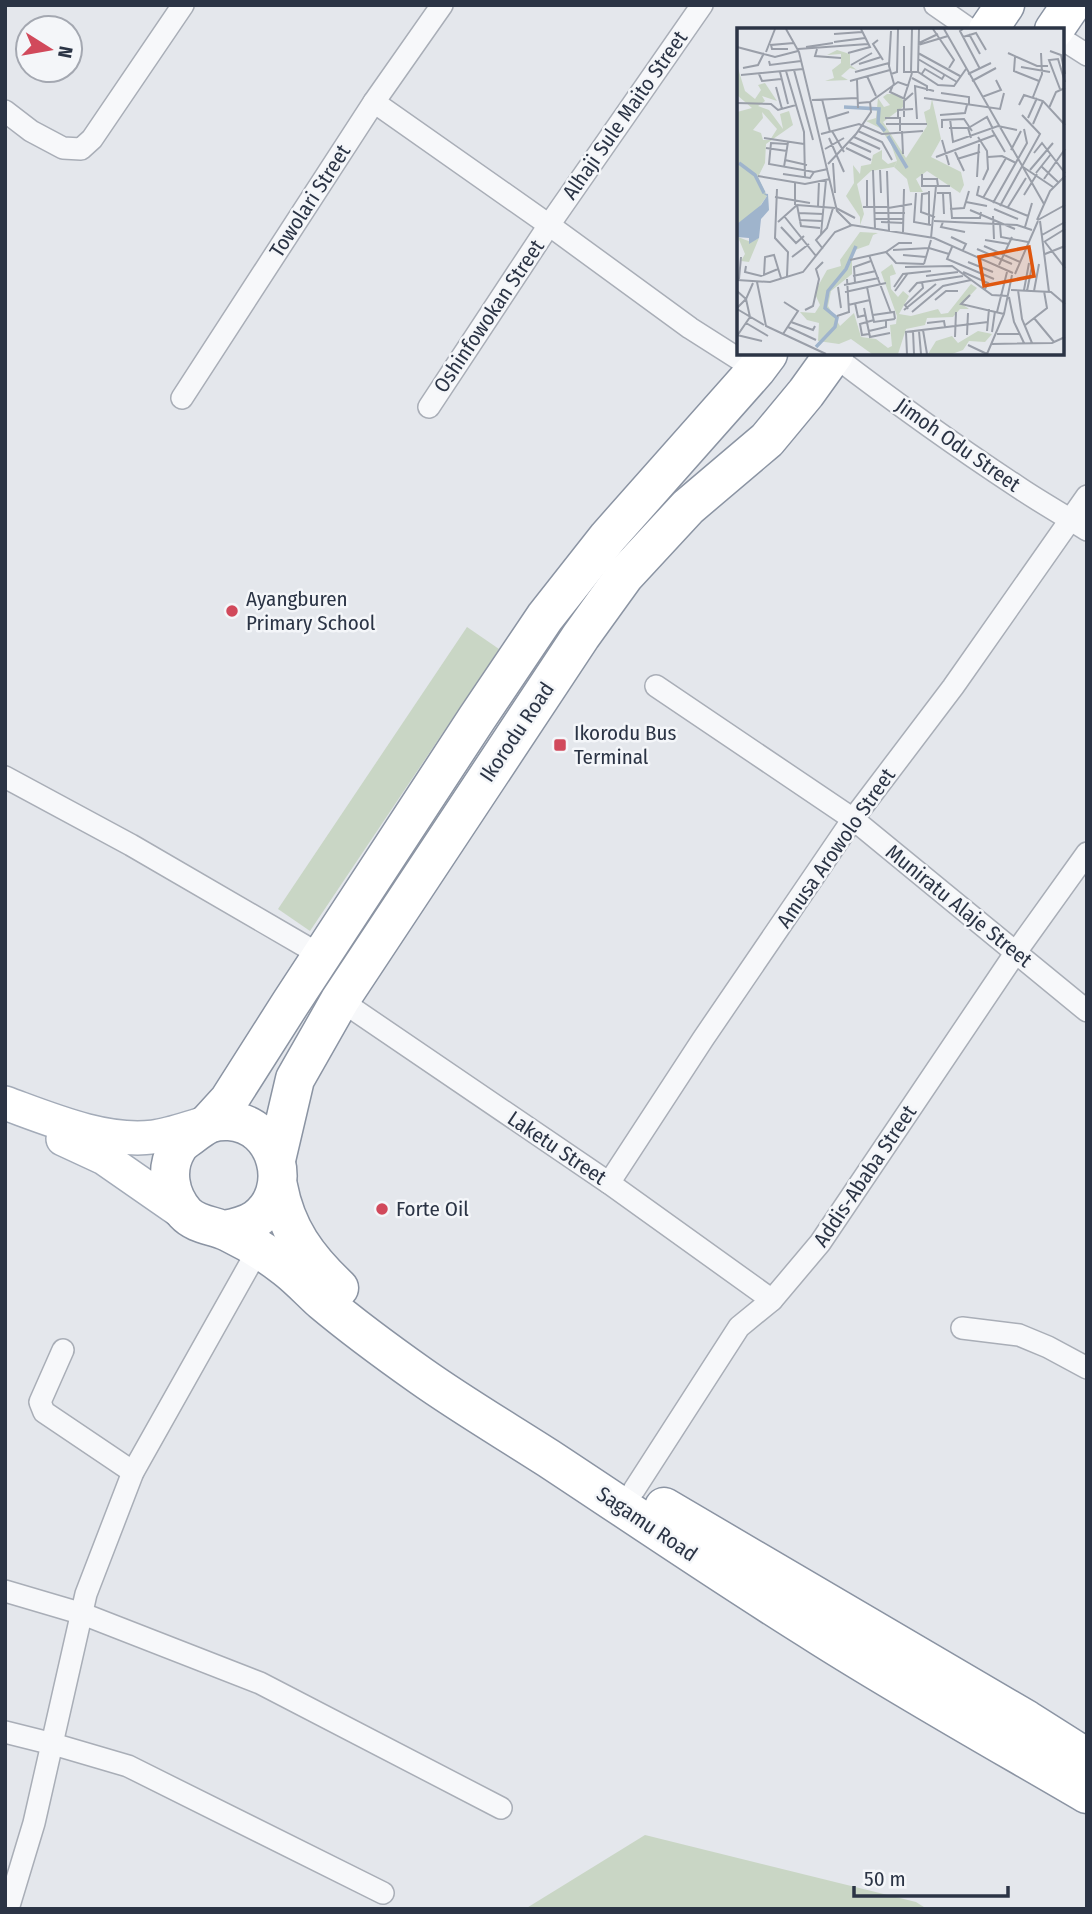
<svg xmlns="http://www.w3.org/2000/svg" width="1092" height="1914" font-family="'Fira Sans Condensed',sans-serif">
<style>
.grass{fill:#c9d6c5}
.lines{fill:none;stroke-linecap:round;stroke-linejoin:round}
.street-casing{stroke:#a9aeb7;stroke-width:24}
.primary-casing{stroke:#a3abb8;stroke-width:36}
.highway-casing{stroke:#8b94a3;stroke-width:41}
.street{stroke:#f7f8fa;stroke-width:21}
.primary{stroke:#fff;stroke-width:33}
.highway{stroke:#fff;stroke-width:38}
.poi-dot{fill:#d1495b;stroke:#f4f6f9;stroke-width:2.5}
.labels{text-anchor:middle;stroke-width:5;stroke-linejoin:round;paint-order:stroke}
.street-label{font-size:21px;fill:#2b3445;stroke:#f4f6f9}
.poi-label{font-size:21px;fill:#2b3445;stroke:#f4f6f9;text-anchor:start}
.inset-river{fill:none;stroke:#9fb4cc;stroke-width:3.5}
.inset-road{fill:none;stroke:#9a9fa9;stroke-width:2}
.view{fill:#df570f;fill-opacity:0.15;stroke:#df570f;stroke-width:3.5}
.inset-edge{fill:none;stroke:#2b3445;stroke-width:3.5}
</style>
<rect width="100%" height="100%" fill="#e4e7ec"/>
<g class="grass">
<polygon points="467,627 499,649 310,931 278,909"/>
<polygon points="645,1835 916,1902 927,1909 525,1909"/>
</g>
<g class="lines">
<g class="street-casing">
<g id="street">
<polyline points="935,5 971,30"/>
<polyline points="1062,39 1087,55"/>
<polyline points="374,102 549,225 690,328 756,370"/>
<polyline points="5,111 31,131 63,148 81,149 92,139 183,5"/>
<path d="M833 355C893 401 954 445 1018 487 1040 502 1064 515 1087 530"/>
<polyline points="182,398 374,102 442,5"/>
<polyline points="429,407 549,225 702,5"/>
<polyline points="656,686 853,819 1087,1011"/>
<polyline points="5,777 131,845 322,956"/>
<polyline points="340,1000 609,1183 772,1300"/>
<polyline points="609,1183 703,1039 853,819 953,687 1087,496"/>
<polyline points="962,1328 1019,1335 1048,1347 1087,1368"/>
<polyline points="63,1350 40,1402 44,1412 133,1472"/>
<polyline points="634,1490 739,1327 772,1300 820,1243 1016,952 1087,853"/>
<polyline points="5,1591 83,1614 260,1683 501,1808"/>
<polyline points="5,1732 53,1744 128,1766 383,1893"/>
<polyline points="8,1909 34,1823 86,1594 133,1472 259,1248"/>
</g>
</g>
<g class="primary-casing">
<g id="primary">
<path d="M5 1103C49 1119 105 1143 153 1137 170 1135 188 1128 206 1123"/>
<polyline points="63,1139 104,1158 186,1215"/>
</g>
</g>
<g class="highway-casing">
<g id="highway">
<polyline points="988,30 1005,5"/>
<polyline points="1054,30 1071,5"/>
<polyline points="208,1123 229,1100 290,1004 477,718 545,617 608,537 756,370 768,354"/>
<polyline points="276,1160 295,1079 340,1000 581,636 625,575 688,507 767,440 806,393 834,354"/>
<path d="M278 1186C286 1229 307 1258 339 1288"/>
<path d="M224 1230C235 1228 246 1226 256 1219 295 1191 278 1124 229 1121 212 1120 205 1125 192 1135 187 1139 180 1143 177 1149 165 1169 169 1195 185 1213 196 1225 213 1225 228 1232 249 1242 268 1254 286 1268 299 1278 310 1290 322 1301 353 1327 387 1352 421 1376 462 1405 506 1431 548 1458 639 1518 728 1579 820 1636 907 1691 998 1742 1087 1794"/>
<polyline points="664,1507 1027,1720 1087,1758"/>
</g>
</g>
<use href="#street" class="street"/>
<use href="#primary" class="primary"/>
<use href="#highway" class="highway"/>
</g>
<g class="poi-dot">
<circle cx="232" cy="611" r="7"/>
<rect x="553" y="738" width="14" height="14" rx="3.5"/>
<circle cx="382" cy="1209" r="7"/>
</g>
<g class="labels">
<g class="street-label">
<text transform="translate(625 115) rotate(-55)" y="7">Alhaji Sule Maito Street</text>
<text transform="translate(310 201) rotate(-57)" y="7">Towolari Street</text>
<text transform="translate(489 316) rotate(-56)" y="7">Oshinfowokan Street</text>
<text transform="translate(958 445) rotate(35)" y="7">Jimoh Odu Street</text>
<text transform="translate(517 732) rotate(-56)" y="7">Ikorodu Road</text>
<text transform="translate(836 848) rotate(-55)" y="7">Amusa Arowolo Street</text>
<text transform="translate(959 906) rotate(39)" y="7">Muniratu Alaje Street</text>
<text transform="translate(557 1148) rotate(34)" y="7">Laketu Street</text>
<text transform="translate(865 1176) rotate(-56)" y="7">Addis-Ababa Street</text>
<text transform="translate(647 1524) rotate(34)" y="7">Sagamu Road</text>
</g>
<g class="poi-label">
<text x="246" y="606">Ayangburen<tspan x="246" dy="24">Primary School</tspan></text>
<text x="574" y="740">Ikorodu Bus<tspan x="574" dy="24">Terminal</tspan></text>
<text x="396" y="1216">Forte Oil</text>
</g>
</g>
<g transform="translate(737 28)">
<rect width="327" height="327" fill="#e4e7ec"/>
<path d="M100 22 113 26V37L120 42 113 40 104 48 111 52 88 53 97 50 95 42 104 35V26L90 27Z" fill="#c9d6c5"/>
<path d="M150 66H160L166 72V79L146 94 169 130 190 98 187 84 193 81 195 71 204 111 194 129 224 144 227 157 223 165 190 143 179 151 186 164H173L170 151 157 139 160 133 154 116 143 100 129 93 139 90 141 70 147 79 153 77 146 69ZM123 204 141 205 136 207 132 217 115 223V246L94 263 91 278 103 298 117 285 124 309 139 311 151 320 155 318 153 297 159 296 160 288 144 244 155 236 159 246 153 248 154 261 161 269 166 263 172 268 162 286 174 288 201 281 204 286 211 285 234 256 240 260 225 276 232 281H223L216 289 190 290 188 297 169 301 161 326H135L114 311 102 316 81 313 82 295 70 292 63 284 78 285 83 277 78 266 81 258 90 242 104 238 103 232ZM241 303 255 306 248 314 232 313 226 322 215 326H191L199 313 215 308 221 315Z" fill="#c9d6c5"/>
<path d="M0 37 8 63 18 71 24 62 21 57 28 55 40 73 25 68 28 73 21 78 32 82 46 101 43 86 52 83 56 97 29 116 28 135 21 149 30 168 18 185 0 196V84L15 80 0 67ZM25 84 40 101 33 112H26L24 105 16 102 26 90ZM145 122V131L151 136 160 133 157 139 134 143 120 156 127 186 123 197V189L109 168 117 155 116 137 123 146 124 138 134 136 136 127ZM1 209 14 214 22 210 12 234 4 233 8 226Z" fill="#c9d6c5" fill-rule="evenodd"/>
<path d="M25 165 31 166 32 182 24 191 22 210 12 216V210L0 209V196L24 177 30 168Z" fill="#9fb4cc"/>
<path class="inset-river" d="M107 79 142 81 141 95 148 103M151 108 170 140M2 135 18 147 27 165M79 319 98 299 100 290 88 280 91 263 109 241 119 218"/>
<path class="inset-road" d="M49 1 62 24 100 183 114 197M196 1 217 32 212 40M207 1 307 176M226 1 223 3 243 41M154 3 152 38 157 56M97 6 125 4M232 6 243 26M226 9 239 5 249 22M141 12 136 16 146 32M97 14 128 10M182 15 201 6M181 17 211 8M167 18V44H181L201 57 217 58 229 41M0 19 38 29 61 23M69 19 96 15M51 21H35L34 17 57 15M61 21 131 16M80 21 78 28 104 30M313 23 324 27 328 46M29 24 38 1M111 25 133 19 124 1M181 25 223 48M271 25 300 38H311M278 29 277 43 302 53M181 31 220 54M32 33 33 37 64 33M122 36 144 29M114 37 135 25M284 39 313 44M6 40 21 37 27 25M57 42 76 112M49 43 67 104 68 150M43 44 51 76M118 44 152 35M174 44 175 1M181 44 182 1M22 46 25 53 44 51M154 46 160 44 161 1M231 46 254 35M4 47 66 41M184 47 188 41 205 51 208 46M130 48 139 68M175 50 190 58V63M120 52 121 80M113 53 153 42M235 53 259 40M156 57 153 64 168 71M39 59 45 81M323 61 312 32 321 31 328 54M204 65 232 69V77M245 69 264 62 259 52M296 69 305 46 304 25M167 70 175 45M187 70 263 81 267 65M85 71 93 104M75 72 120 70M0 75 34 76 41 82 59 77M121 75 133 74 161 54 172 58M282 77 287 67 306 73 328 97M312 80 319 64 328 60M203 87 228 85 230 77M161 89V82L176 81M167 89V73L176 65M148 90H163V103M291 90 300 70M89 91 112 84M180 91 178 58 197 63M213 91 216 114 261 98 280 102M149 96H190M296 96 306 73M233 99 250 89 256 101M205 100V92L227 91 235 103M212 100H231L234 110M255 102 268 124M95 103 107 124M121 103 145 114 155 132M165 103 166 126M84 106 122 96 145 106 186 103M117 109 143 121M241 109 250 123 251 141 246 152M27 110 67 116M92 110 107 144M205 112 212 137M112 114 134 124M50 116 34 115 32 136 77 144 91 141M29 120 50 123M109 120 134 132M88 121 107 110M274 122 284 103M218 124 227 143M297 125 305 115 328 145M199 129 258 107M251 129 265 128 279 135M220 131 243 124M48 132 70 137M96 135 98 165M91 136 119 106 134 84 133 74M304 138 321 154M47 139 51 114M286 139 316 159M136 142 138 201M143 142 144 165M293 142 316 115M150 143 152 203M299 145 314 126M46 146 73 150 77 144M185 146V158H213M21 148 68 156 93 151M240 149 242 116M185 151H200L201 158M307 151 328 121M130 152V179M58 155V177M242 158 240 167 291 188M40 161 38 210 51 224 50 248M192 163V197M179 165 177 194 194 197M192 165 185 166 184 184 198 189M200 165H213L215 190H243L244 184M206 165 207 186M287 167 300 146M38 169 73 175M246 170 269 130M229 174 250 178M256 175 290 115 287 101M60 177 64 198 83 200M81 178 82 153M263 178 303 106 285 87M126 179H151M271 179 289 150M99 180 118 190M151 180 175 176M213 181 227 180 232 163M257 181 281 191M233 182 278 201M61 185 86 186M138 185H168M47 188 79 228M256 188 257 211M138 191H167M62 192 85 193M300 192 313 163 328 148M301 192 328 177M197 193 280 197 295 202M303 193 312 264M41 194 60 177 98 180M144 194 167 195M206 194 204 199 228 204M263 196 264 209 291 214M44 199 59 215 67 208M288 199 295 175M166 204 167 161M84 206 89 152M305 207 328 194M214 209 229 216 226 222M194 210 199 158M248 212 272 216M307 214 328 201M308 214 328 240M247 218 283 234M215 219 210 231 257 251M86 221 79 212 90 200 96 180M240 221 275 236M156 222 192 220 212 226M149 224 159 235 187 236M308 226 328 218M132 227 154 285M166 227 189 229M55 229 72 216M113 232 149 224 162 215H175M231 234 256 244M187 236 194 212M262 237 275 209M9 238 8 244 24 248 41 241M168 239 215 238 255 267 271 268M226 244 251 255 248 261M278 246 301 193M27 247 28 229 37 227 44 250M116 248 139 243M189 248 221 244M2 251 4 229M0 252 33 254 66 244 98 204 115 197 197 210 276 245M20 254 29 298 89 326M118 255 117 239 134 233M107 257 142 250M101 259 104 280M130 259 137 294 158 291M157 259 166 246 194 243M274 262 314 264 328 276M281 262 285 291 295 315M287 262 292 235M0 263 9 271 0 280M158 263 171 245M290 263 295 238M297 263 302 236M108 264 149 255M172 264 180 255 226 248M233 267 224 276 267 286M272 269 277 294 287 315M198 272 209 263H221M118 275 121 289 129 287M111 277 133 272M127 280 133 309 153 305M0 281 27 297M171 281 168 277 186 260 185 254M68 282 76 278 82 251 79 241 86 234M167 282 199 256M175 284 206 258 234 252M260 284 270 244M136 287 157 284 158 291M100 288 112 284 110 251M297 290 317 314M54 294 76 302 78 298M9 295 31 308M190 295 207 293 208 299M287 298 310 280 307 263M51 299 79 312M186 302 190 326M132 303 149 299V292M176 303 177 326M182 303 184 326M250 303 252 281M255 304 258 283M46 306 61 283 47 274M132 306 125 307 123 296 137 292M260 306H283M0 307 25 313M230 307 231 285M0 308 13 289 9 271 16 255M218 309 219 284M255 316 315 315 328 309M231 317 250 326M170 326 169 304 251 294M250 326 267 286 275 247"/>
<path class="view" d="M292 219 297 248 247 258 242 229Z"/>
<rect width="327" height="327" class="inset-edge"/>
</g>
<rect width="1092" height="1914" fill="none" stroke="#2b3445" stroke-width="14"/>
<g transform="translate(49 49) rotate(101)"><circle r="33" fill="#f4f6f9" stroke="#a4a8b1" stroke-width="2"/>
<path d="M0-5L12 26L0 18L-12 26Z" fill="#d1495b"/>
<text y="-10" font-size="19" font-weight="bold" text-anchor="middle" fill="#2b3445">N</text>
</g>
<path d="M854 1886v10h154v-10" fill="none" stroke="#2b3445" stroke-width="3.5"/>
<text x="864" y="1886" font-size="21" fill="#2b3445" stroke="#f4f6f9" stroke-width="5" paint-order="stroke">50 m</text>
</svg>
